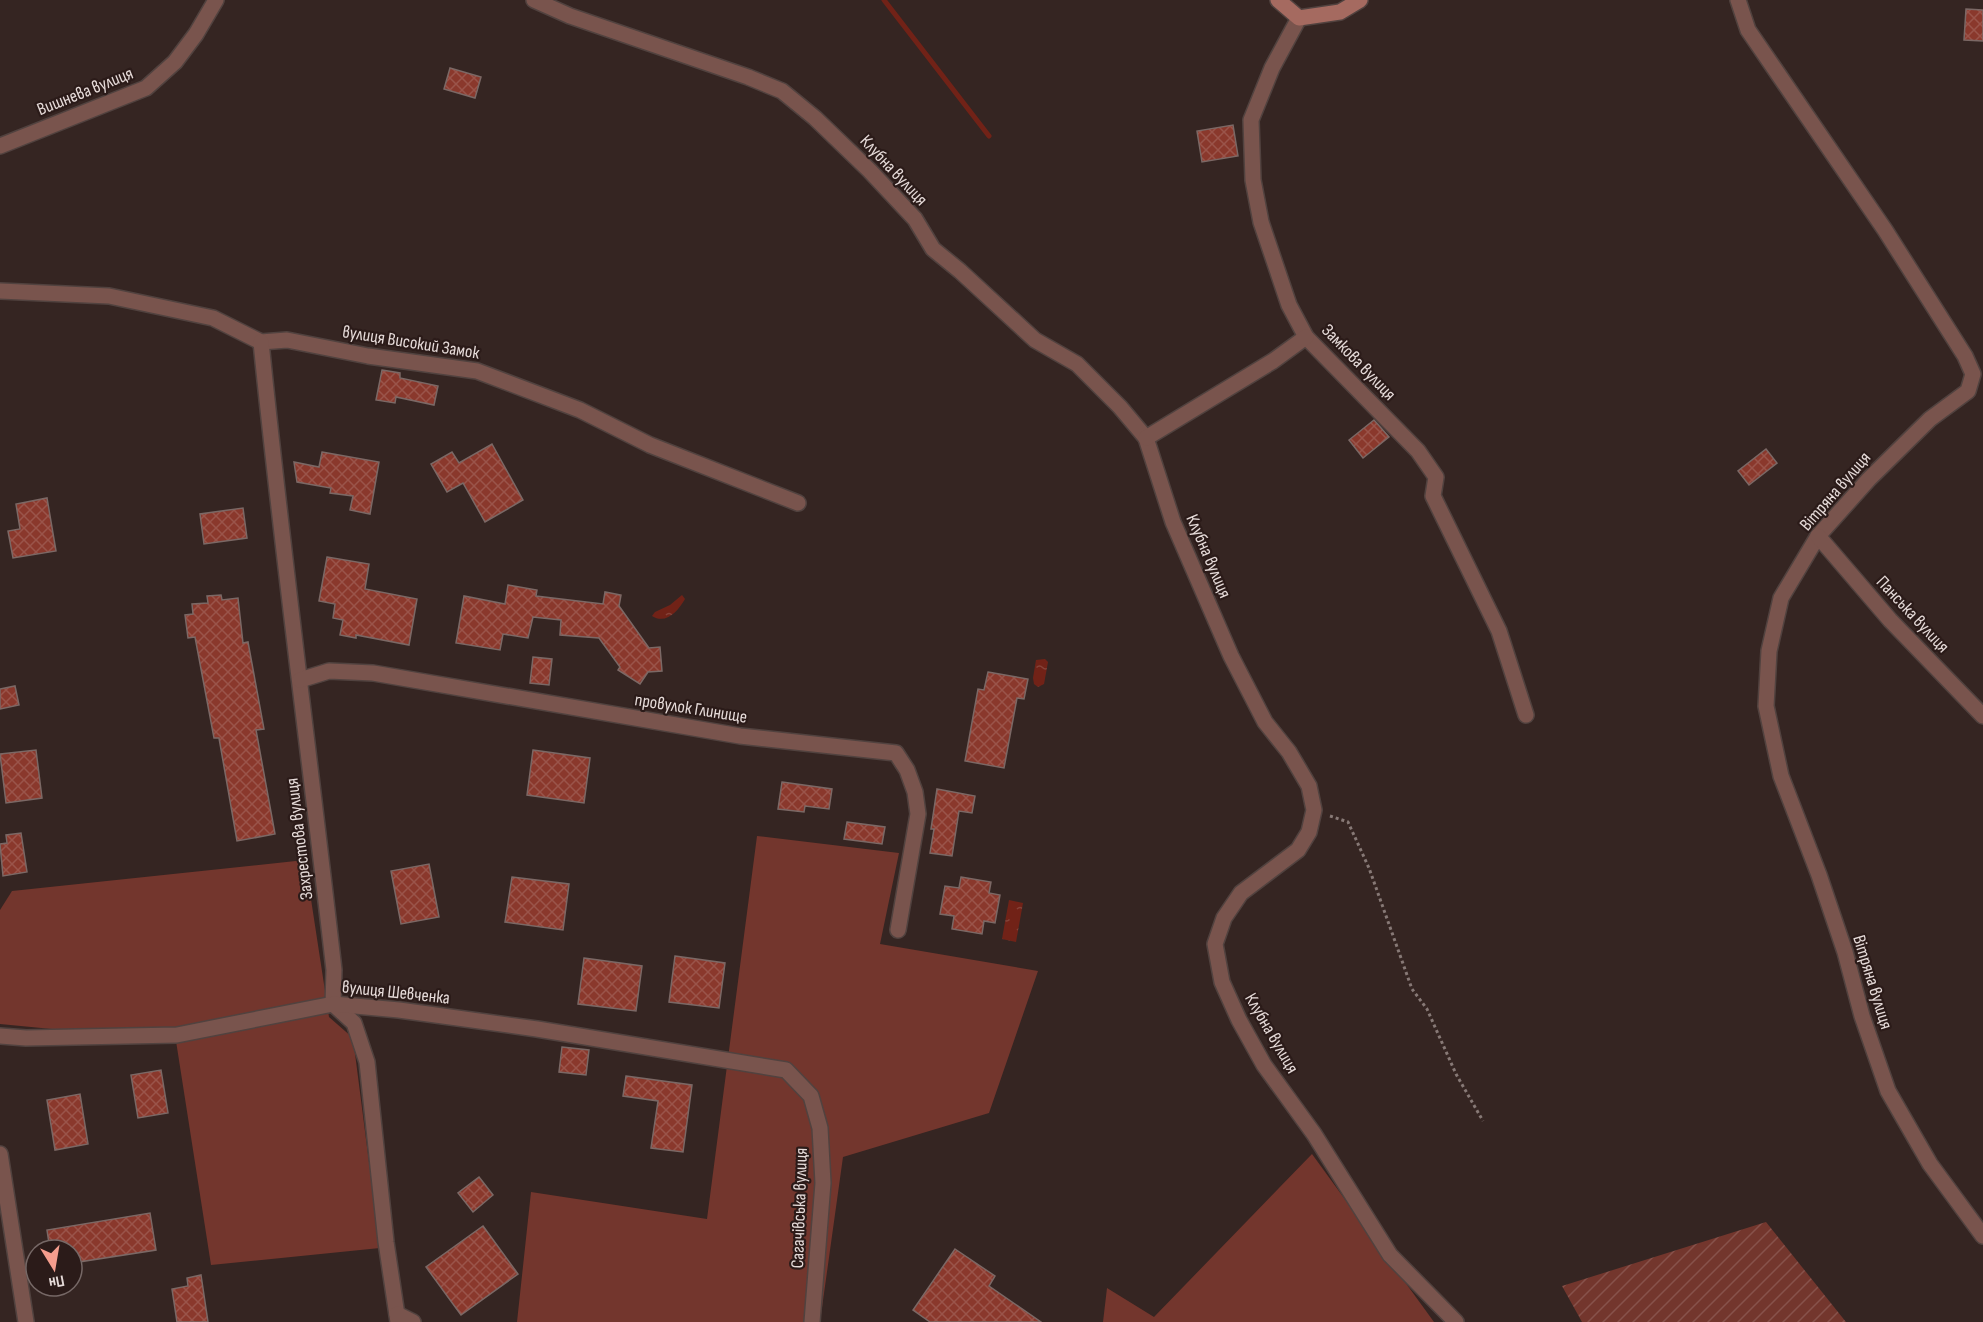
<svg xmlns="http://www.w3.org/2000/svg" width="1983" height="1322" font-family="'Sofia Sans Condensed',sans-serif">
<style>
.green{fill:#73362d}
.garden{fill:url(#garden-furrows)}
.water{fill:url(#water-ripples)}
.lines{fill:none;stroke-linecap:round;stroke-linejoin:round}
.stream{stroke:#712217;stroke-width:5}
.building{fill:url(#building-cross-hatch);stroke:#7b6865;stroke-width:1.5}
.street-casing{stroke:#51423f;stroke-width:18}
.secondary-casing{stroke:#51423f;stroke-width:18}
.path{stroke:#877976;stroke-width:3;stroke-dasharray:3 3;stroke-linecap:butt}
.street{stroke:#79544d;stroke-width:15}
.secondary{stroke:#a56a60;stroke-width:15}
.labels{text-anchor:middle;stroke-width:4.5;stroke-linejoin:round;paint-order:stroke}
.street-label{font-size:18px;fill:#e6dbd9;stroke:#2b1b19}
</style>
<defs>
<pattern id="garden-furrows" width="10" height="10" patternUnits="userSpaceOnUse" patternTransform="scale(1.5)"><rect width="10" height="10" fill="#73362d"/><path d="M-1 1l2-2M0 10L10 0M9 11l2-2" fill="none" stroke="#87524b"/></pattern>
<pattern id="water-ripples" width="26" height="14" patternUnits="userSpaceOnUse" patternTransform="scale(1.5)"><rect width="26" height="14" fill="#712217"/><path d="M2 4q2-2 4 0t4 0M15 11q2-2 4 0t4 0" fill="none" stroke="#854238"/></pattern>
<pattern id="building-cross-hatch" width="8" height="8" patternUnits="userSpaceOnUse" patternTransform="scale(1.5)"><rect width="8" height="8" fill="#8a382c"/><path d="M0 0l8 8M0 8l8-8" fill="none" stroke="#9a544a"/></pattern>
</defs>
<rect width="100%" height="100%" fill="#352522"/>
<g class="green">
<polygon points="757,836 899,853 880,944 1038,971 989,1113 843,1157 820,1322 517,1322 531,1192 707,1219"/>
<polygon points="305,860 329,1017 353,1038 380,1248 211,1265 176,1041 0,1024 0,910 12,891"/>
<polygon points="1312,1154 1434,1322 1103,1322 1107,1288 1154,1317"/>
</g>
<polygon class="garden" points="1766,1222 1846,1322 1582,1322 1562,1286"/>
<g class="water">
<path d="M682 595 685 599C678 611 666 625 652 616L655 612 670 605Z"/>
<polygon points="1045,659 1048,662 1044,684 1038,687 1034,684 1033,678 1036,660"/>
<polygon points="1009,900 1023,903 1016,942 1002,939"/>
</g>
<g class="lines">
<polyline class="stream" points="884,0 989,136"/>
</g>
<g class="building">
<polygon points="1966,9 1983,10 1983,41 1964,40"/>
<polygon points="450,68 481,77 475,98 444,89"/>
<polygon points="1233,125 1238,156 1202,162 1197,131"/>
<polygon points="382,370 400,373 400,378 438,386 434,405 396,397 395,403 376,400"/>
<polygon points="1374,420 1389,437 1363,458 1349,440"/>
<polygon points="492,444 523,500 485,522 463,483 447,492 431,464 452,452 459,463"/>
<polygon points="1766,449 1777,463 1749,485 1738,471"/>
<polygon points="322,452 379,462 370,514 350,510 353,496 330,493 331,488 297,482 294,462 319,467"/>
<polygon points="47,498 56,551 13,558 8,531 20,529 16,504"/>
<polygon points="243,508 247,538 204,544 200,514"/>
<polygon points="327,557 369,564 365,589 417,599 409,645 356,635 356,638 340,635 343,620 333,618 335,604 319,601"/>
<polygon points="508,585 537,590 536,596 603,604 605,592 621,595 619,606 649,648 660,647 662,671 648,672 640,684 618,670 620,667 599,638 560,635 561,620 533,617 528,638 503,634 500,650 456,643 464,596 505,604"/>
<polygon points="221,595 222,600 238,598 243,643 248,642 264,729 256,730 275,834 237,841 219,738 214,738 195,637 188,638 185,615 193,614 192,604 208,603 207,596"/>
<polygon points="533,657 552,659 549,685 530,683"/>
<polygon points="988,672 1028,679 1024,699 1017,698 1004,768 965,761 978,689 984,690"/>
<polygon points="15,686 19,705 0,709 0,689"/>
<polygon points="36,750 42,798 6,803 0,754"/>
<polygon points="533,750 590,758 584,803 527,795"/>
<polygon points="782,782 832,789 829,809 805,806 804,812 778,809"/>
<polygon points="937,789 975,796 972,813 959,811 952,856 930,853 934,829 931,829"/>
<polygon points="847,822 885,827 882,844 844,839"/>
<polygon points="21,833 27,872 3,876 0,844 7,843 6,835"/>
<polygon points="429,864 439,917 401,924 391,871"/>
<polygon points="512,877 569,884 563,930 505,922"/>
<polygon points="961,877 991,882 989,893 1000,895 995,923 984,921 982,934 952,929 954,916 940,914 945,886 959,888"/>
<polygon points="675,956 725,963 719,1008 669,1002"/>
<polygon points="584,958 642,966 636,1011 578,1004"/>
<polygon points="562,1047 589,1050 586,1075 559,1072"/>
<polygon points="161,1070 168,1113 138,1118 131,1075"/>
<polygon points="626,1076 692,1085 683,1152 651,1148 658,1101 623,1096"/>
<polygon points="80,1094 88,1144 55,1150 47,1100"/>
<polygon points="479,1177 493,1195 473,1212 458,1193"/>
<polygon points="150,1213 156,1250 72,1263 72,1250 50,1250 47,1230"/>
<polygon points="483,1226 518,1274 461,1315 426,1267"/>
<polygon points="955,1249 995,1276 989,1286 1041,1322 930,1322 913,1310"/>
<polygon points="201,1275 208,1322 177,1322 172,1289 188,1286 187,1278"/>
</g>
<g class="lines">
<g class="street-casing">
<g id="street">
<polyline points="534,0 570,16 748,77 782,91 815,118 870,171 915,219 933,249 960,271 1035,340 1077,364 1120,407 1146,438 1173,522 1231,656 1265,722 1289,752 1309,786 1314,810 1309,832 1298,850 1241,893 1224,918 1215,944 1222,982 1239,1020 1264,1065 1314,1134 1390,1255 1456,1322"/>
<polyline points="1738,0 1748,30 1885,230 1965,356 1973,374 1968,391 1930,419 1869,479 1818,536 1781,598 1769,651 1766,706 1781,776 1819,875 1845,952 1862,1016 1888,1091 1930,1164 1983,1236"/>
<polyline points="1299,18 1272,68 1251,120 1253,180 1261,222 1289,305 1306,337 1418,451 1436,477 1433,496 1499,631 1526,715"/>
<polyline points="0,146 146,88 175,62 196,34 216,0"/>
<polyline points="0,291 109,296 213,318 261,342 287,340 368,356 477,371 580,410 650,445 798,503"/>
<path d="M261 342C282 551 310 760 334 970L333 1004 354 1023 367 1062 386 1242 398 1322"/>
<polyline points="1146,438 1273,361 1306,337"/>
<polyline points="1818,536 1890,620 1983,716"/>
<polyline points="300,680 329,671 373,673 740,736 896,753 907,770 915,792 918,814 898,930"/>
<polyline points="0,1036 26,1038 177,1035 333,1004 399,1010 537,1029 786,1070 811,1096 820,1128 823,1183 812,1322"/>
<polyline points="0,1154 26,1322"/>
<polyline points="397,1314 413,1322"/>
</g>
</g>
<g class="secondary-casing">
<polyline id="secondary" points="1278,0 1299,18 1340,12 1360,0"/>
</g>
<polyline class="path" points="1330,816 1348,822 1369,868 1412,989 1427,1009 1456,1074 1483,1121"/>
<use href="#street" class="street"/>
<use href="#secondary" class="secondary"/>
</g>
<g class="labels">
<g class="street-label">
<text transform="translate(85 91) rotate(-22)" y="6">Вишнева вулиця</text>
<text transform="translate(894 170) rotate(47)" y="6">Клубна вулиця</text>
<text transform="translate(411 342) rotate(9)" y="6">вулиця Високий Замок</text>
<text transform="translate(1359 362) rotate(46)" y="6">Замкова вулиця</text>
<text transform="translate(1835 491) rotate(-49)" y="6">Вітряна вулиця</text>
<text transform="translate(1209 556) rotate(67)" y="6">Клубна вулиця</text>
<text transform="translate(1913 614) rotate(47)" y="6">Панська вулиця</text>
<text transform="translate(691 708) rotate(9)" y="6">провулок Глинище</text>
<text transform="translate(299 839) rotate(-97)" y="6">Захрестова вулиця</text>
<text transform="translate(1873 982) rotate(73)" y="6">Вітряна вулиця</text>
<text transform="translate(396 992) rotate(6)" y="6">вулиця Шевченка</text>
<text transform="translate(1272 1033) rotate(60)" y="6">Клубна вулиця</text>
<text transform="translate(799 1208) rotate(-88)" y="6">Сагачівська вулиця</text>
</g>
</g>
<g transform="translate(54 1268) rotate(169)"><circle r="28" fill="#2b1b19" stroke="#766866" stroke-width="1.5"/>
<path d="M0-4.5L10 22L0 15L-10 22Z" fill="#f59d8d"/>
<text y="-9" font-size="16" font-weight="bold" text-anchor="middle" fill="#e6dbd9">Пн</text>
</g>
</svg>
